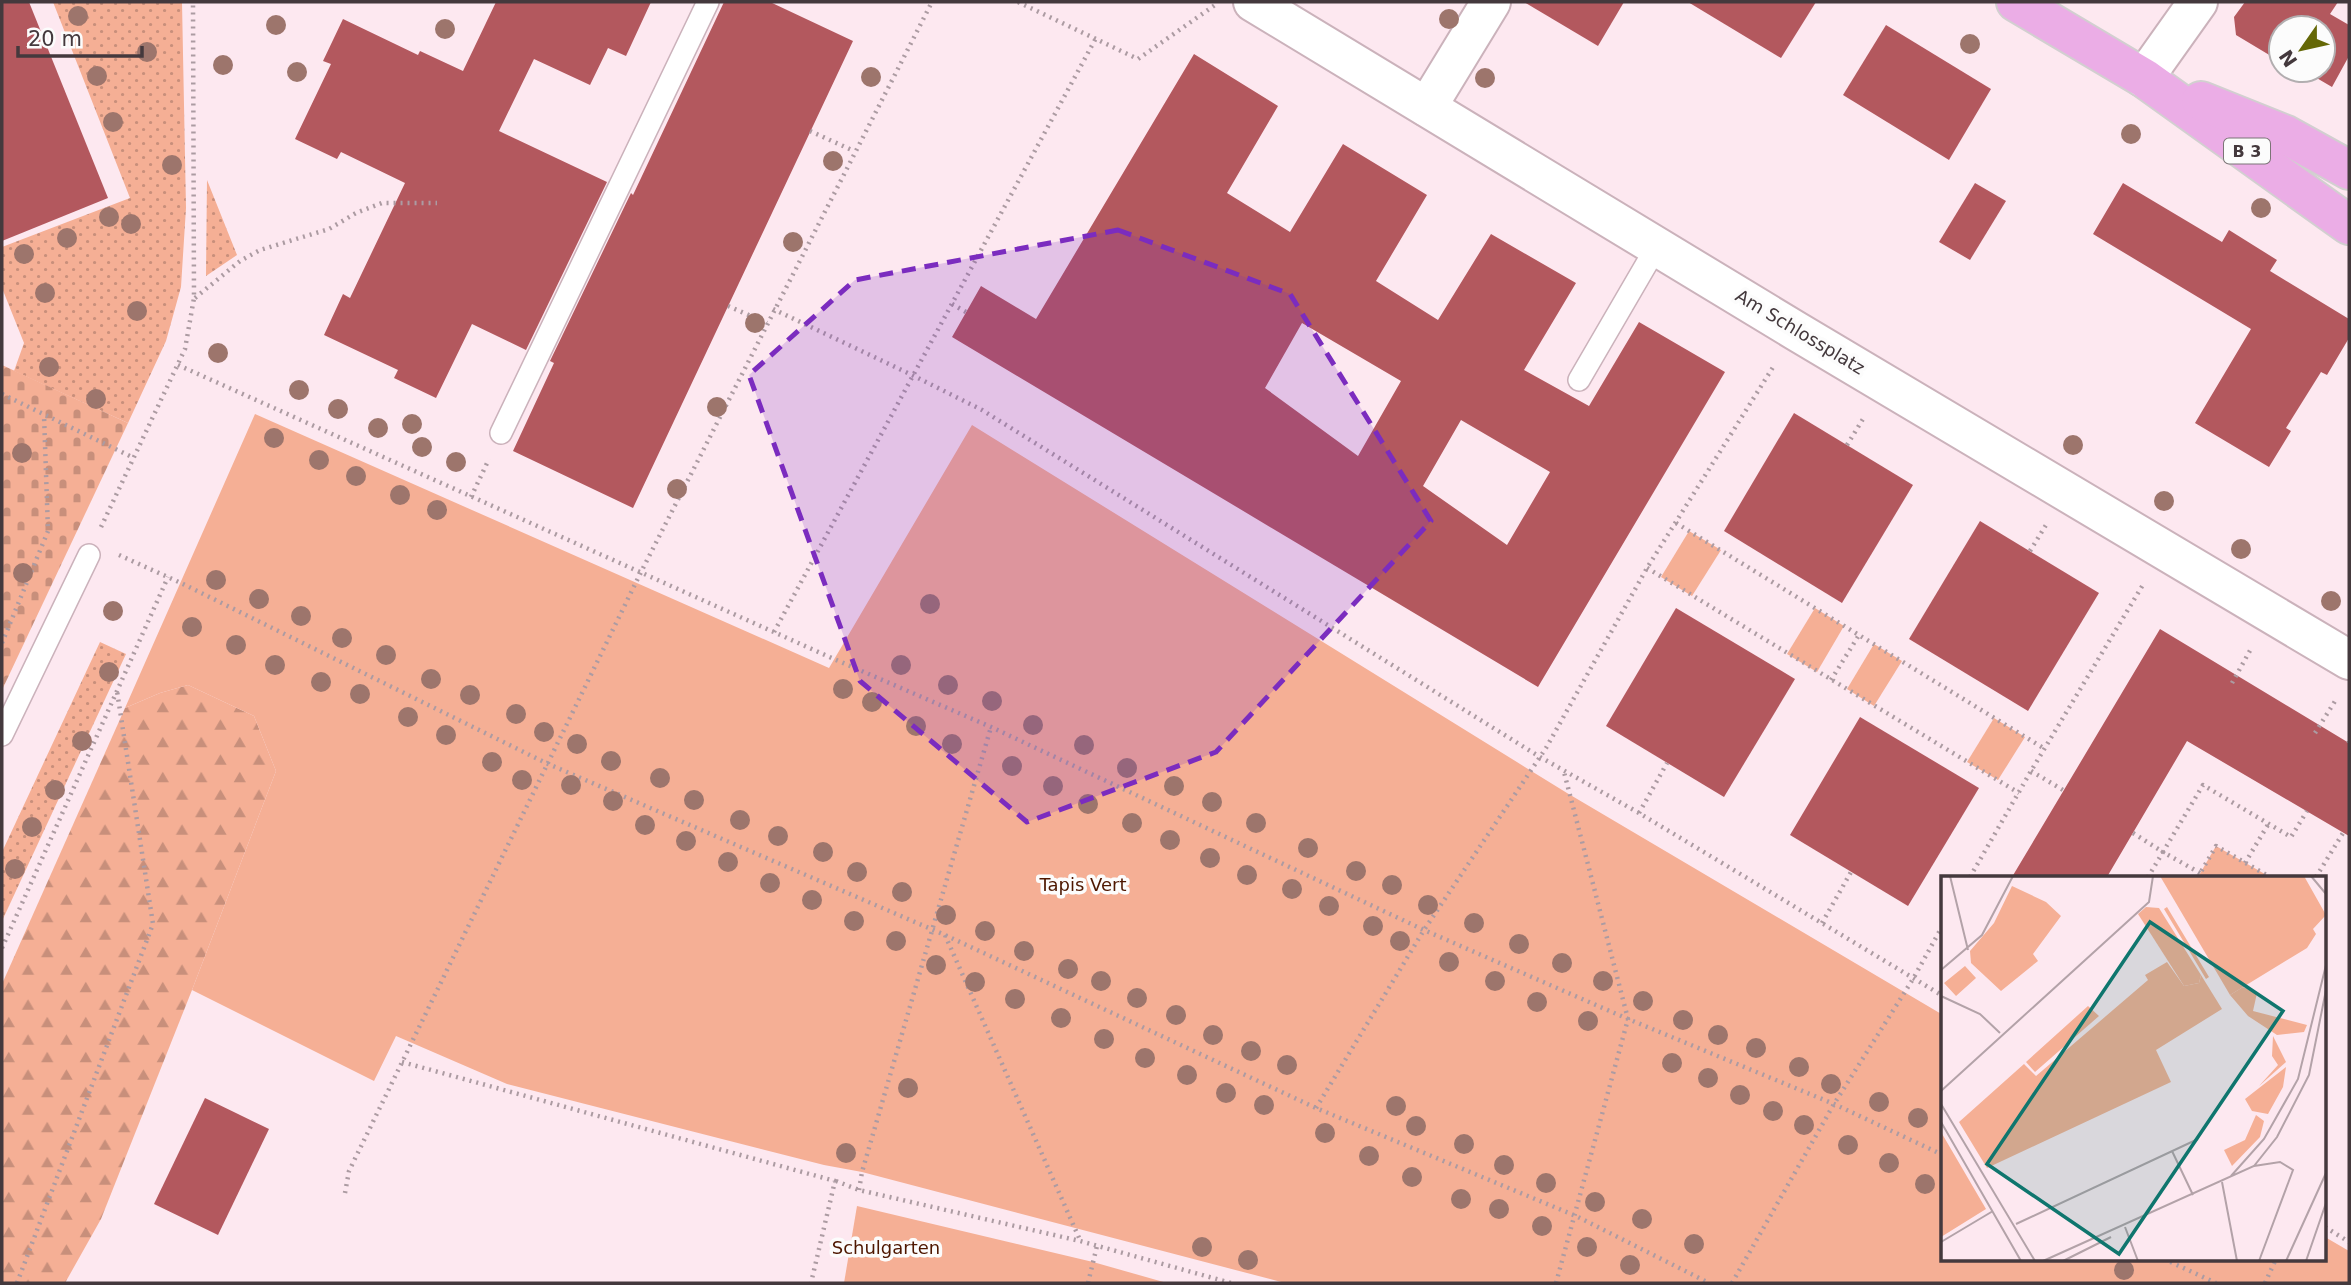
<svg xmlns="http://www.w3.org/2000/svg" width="2351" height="1285" font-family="'DejaVu Sans',sans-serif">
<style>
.grass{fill:url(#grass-dots)}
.forest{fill:url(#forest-firs)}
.cemetery{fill:url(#cemetery-stones)}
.green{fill:#f5af95}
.building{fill:#b3585e;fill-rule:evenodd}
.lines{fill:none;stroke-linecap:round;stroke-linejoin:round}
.service-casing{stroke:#cbb2bb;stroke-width:24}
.minor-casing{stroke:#cbb2bb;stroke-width:42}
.primary-casing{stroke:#d2cfd0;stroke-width:42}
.path{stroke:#ac9ba2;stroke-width:4.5;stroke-dasharray:2 5;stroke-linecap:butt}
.service{stroke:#fff;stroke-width:21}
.minor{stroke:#fff;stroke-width:38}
.primary{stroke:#ebade6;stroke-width:38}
.tree{fill:#9d756c}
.marked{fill:#7b2cbf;fill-opacity:0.2;stroke:#7b2cbf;stroke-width:5;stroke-dasharray:14 9;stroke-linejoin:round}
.labels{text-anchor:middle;stroke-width:7;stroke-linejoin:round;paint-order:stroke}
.shield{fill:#fcfcfc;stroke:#7b7476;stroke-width:2}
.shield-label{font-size:16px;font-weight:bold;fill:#44393d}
.street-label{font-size:18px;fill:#44393d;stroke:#fcfcfc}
.park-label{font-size:18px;fill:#4e1700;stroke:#fcfcfc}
.inset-road{fill:none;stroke:#b3a2a8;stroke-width:2}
.view{fill:#0f766e;fill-opacity:0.15;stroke:#0f766e;stroke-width:3.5}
.inset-edge{fill:none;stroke:#44393d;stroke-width:3.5}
</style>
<defs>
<pattern id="grass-dots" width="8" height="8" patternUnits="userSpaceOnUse" patternTransform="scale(1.75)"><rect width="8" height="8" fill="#f5af95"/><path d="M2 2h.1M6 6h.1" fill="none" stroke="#c88f7b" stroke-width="1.8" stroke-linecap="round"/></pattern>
<pattern id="forest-firs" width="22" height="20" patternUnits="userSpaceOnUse" patternTransform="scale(1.75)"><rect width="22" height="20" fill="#f5af95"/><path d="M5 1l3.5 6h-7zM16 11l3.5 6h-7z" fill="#c88f7b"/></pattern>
<pattern id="cemetery-stones" width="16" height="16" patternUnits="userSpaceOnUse" patternTransform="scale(1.75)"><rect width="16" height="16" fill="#f5af95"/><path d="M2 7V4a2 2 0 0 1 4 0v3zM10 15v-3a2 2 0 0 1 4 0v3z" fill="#c88f7b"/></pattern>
</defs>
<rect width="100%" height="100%" fill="#fde8f0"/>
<g class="grass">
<polygon points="53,2 182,2 186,208 181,287 166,341 128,423 14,371 24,343 2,288 2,247 130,198"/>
<polygon points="207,180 237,255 206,276"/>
<polygon points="100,642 126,654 2,921 2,852"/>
</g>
<polygon class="forest" points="188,685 254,716 276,771 192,990 101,1219 65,1283 2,1283 2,984 125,708 160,693"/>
<polygon class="cemetery" points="2,365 128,423 2,690"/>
<g class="green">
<polygon points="255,414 829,668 972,425 1567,793 1943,1015 1943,1259 2325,1259 2325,1237 2349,1251 2349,1283 1285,1283 862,1172 824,1165 507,1084 396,1036 374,1081 192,990 276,771 254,716 188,685 160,693 125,708"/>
<polygon points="1689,531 1721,550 1692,596 1661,577"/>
<polygon points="1815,608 1844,626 1817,672 1787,654"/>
<polygon points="1874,644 1902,661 1874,706 1847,689"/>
<polygon points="1994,718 2025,737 1998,780 1967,762"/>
<polygon points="2216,846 2270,877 2198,877"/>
<polygon points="857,1206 1093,1262 1167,1283 844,1283"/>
</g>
<g class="building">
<polygon points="2,2 29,2 108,198 2,241"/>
<polygon points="496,2 651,2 626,56 608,48 590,85 534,59 499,131 607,182 526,350 472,324 436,398 394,378 398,370 324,335 343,294 350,298 405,183 341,152 337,159 295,139 331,64 323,61 343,19 418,55 420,51 463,71"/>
<polygon points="724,2 770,2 853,41 633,508 513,451 554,363 550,361 631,193 633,195"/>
<polygon points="1524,2 1624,2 1598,46"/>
<polygon points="1688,2 1816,2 1781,58"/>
<polygon points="2245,2 2338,2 2330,14 2349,25 2349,56 2332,87 2303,70 2323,70 2323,28 2281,28 2281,62 2236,35 2234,17"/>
<polygon points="1886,25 1991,89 1949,160 1843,95"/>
<path d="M1194 54 1278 106 1227 193 1290 232 1343 144 1427 195 1376 281 1438 320 1491 234 1576 283 1524 370 1589 406 1639 322 1725 372 1538 687 952 337 981 286 1036 319ZM1302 323 1401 381 1358 456 1265 388ZM1461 420 1550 472 1507 545 1423 486Z"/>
<polygon points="1975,183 2006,201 1970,260 1939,242"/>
<polygon points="2123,183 2222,242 2229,230 2277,260 2270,271 2349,319 2349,338 2327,375 2321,372 2286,428 2291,431 2269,467 2195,423 2251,329 2093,234"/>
<polygon points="1794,413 1913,485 1842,603 1724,531"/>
<polygon points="1980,521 2099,593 2028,711 1909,639"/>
<polygon points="1676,608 1795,679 1724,797 1606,726"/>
<polygon points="2160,629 2349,743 2349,836 2187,741 2107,877 2012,877"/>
<polygon points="1860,717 1979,788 1908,906 1790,835"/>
<polygon points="205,1098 269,1129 218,1235 154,1204"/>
</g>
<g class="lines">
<g class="service-casing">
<g id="service">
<polyline points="1579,380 1657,246"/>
<polyline points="501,433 708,2"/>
<polyline points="2,735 89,555"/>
</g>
</g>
<g class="minor-casing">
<g id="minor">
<polyline points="1253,2 1796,331 2349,660"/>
<polyline points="2144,78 2198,2"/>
<polyline points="1427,107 1491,2"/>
</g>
</g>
<g class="primary-casing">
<g id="primary">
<polyline points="2016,2 2144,78 2349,225"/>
<polyline points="2201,101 2286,135 2349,170"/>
</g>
</g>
<g class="path">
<polyline points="1018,2 1138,59 1215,5"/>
<polyline points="810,131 854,151"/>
<polyline points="195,298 240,261 260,250 329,229 356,213 382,203 437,203"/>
<polyline points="952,304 966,312"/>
<polyline points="728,306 767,323"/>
<polyline points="773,309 912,375 982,410 1540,757 1639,813 1943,996"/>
<polyline points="178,365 834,659 991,727 1424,930 1628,1019 1834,1104 1943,1155"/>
<polyline points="2,394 134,458"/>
<polyline points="1847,445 1863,419"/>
<polyline points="471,497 489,459"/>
<polyline points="1676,523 2045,749"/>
<polyline points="101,527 185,349 194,298 193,2"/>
<polyline points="2030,551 2046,525"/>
<polyline points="119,555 181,583 546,763 945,935 1316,1108 1576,1216 1709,1283"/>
<polyline points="1647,568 2019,793"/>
<polyline points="774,632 1096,38"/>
<polyline points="2,643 48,531 44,415"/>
<polyline points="1831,680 1859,635"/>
<polyline points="2232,683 2252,647"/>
<polyline points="2315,733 2337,698"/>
<polyline points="2349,743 2349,741"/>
<polyline points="2031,771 2063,790"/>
<polyline points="1639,813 1667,763"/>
<polyline points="2133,833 2163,852 2148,877"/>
<polyline points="2245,863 2269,823"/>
<polyline points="2200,873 2163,852 2203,785 2291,837 2307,811"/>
<polyline points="1970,877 2031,771 2144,583"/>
<polyline points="2198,877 2216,846 2270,877"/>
<polyline points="2316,877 2343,833"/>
<polyline points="1822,923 1851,872"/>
<polyline points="945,935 1080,1240"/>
<polyline points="2,948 168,577"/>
<polyline points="402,1062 835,1181 811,1283"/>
<polyline points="1316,1108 1424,930 1546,748 1647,568 1775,364"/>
<polyline points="836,1181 859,1190 1080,1241 1231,1283"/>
<polyline points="859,1190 862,1172 991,727"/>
<polyline points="345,1193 349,1171 641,572 932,2"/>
<polyline points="2325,1227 2349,1242"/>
<polyline points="2164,1259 2216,1283"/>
<polyline points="17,1283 153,924 117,691"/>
<polyline points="1088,1283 1097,1246"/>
<polyline points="1556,1283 1628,1019 1564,772"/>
<polyline points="1732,1283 1834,1104 1913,979 1943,925"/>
<polyline points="2265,1283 2276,1259"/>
</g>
<use href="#service" class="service"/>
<use href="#minor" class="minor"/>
<use href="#primary" class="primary"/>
</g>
<g class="tree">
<circle cx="78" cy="16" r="10"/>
<circle cx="1449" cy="19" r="10"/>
<circle cx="276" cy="25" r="10"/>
<circle cx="445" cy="29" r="10"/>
<circle cx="1970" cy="44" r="10"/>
<circle cx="147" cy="52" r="10"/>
<circle cx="223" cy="65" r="10"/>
<circle cx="297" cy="72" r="10"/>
<circle cx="97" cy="76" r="10"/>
<circle cx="871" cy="77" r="10"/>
<circle cx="1485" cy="78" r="10"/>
<circle cx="113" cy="122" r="10"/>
<circle cx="2131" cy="134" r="10"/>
<circle cx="833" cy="161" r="10"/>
<circle cx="172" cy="165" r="10"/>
<circle cx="2261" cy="208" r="10"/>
<circle cx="109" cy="217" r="10"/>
<circle cx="131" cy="224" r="10"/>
<circle cx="67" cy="238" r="10"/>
<circle cx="793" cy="242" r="10"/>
<circle cx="24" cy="254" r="10"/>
<circle cx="45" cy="293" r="10"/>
<circle cx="137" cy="311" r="10"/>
<circle cx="755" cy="323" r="10"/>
<circle cx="218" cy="353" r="10"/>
<circle cx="49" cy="367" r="10"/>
<circle cx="299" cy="390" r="10"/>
<circle cx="96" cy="399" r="10"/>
<circle cx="717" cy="407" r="10"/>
<circle cx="338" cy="409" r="10"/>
<circle cx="412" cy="424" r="10"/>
<circle cx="378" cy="428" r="10"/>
<circle cx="274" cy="438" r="10"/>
<circle cx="2073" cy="445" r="10"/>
<circle cx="422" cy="447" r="10"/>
<circle cx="22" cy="453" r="10"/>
<circle cx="319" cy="460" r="10"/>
<circle cx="456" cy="462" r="10"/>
<circle cx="356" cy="476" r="10"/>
<circle cx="677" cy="489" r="10"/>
<circle cx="400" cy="495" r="10"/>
<circle cx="2164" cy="501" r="10"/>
<circle cx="437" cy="510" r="10"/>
<circle cx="2241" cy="549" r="10"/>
<circle cx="23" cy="573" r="10"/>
<circle cx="216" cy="580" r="10"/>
<circle cx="259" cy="599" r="10"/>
<circle cx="2331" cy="601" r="10"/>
<circle cx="930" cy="604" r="10"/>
<circle cx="113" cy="611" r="10"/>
<circle cx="301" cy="616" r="10"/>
<circle cx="192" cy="627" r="10"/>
<circle cx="342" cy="638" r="10"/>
<circle cx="236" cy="645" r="10"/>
<circle cx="386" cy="655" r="10"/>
<circle cx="275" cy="665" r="10"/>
<circle cx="901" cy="665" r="10"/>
<circle cx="109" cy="672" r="10"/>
<circle cx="431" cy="679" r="10"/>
<circle cx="321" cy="682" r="10"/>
<circle cx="948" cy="685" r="10"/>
<circle cx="843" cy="689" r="10"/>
<circle cx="360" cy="694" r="10"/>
<circle cx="470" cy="695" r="10"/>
<circle cx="992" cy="701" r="10"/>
<circle cx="872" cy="702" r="10"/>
<circle cx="516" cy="714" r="10"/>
<circle cx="408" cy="717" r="10"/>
<circle cx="1033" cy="725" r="10"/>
<circle cx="916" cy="726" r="10"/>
<circle cx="544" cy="732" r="10"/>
<circle cx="446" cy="735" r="10"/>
<circle cx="82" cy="741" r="10"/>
<circle cx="577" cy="744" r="10"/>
<circle cx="952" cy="744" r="10"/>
<circle cx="1084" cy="745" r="10"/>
<circle cx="611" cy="761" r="10"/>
<circle cx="492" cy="762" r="10"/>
<circle cx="1012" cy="766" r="10"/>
<circle cx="1127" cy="768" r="10"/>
<circle cx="660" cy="778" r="10"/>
<circle cx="522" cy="780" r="10"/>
<circle cx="571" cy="785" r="10"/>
<circle cx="1053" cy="786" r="10"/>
<circle cx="1174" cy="786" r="10"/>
<circle cx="55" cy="790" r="10"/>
<circle cx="694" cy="800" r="10"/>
<circle cx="613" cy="801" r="10"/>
<circle cx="1212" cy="802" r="10"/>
<circle cx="1088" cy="804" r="10"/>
<circle cx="740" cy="820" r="10"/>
<circle cx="1132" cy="823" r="10"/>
<circle cx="1256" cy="823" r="10"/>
<circle cx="645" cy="825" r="10"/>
<circle cx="32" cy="827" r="10"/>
<circle cx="778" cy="836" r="10"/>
<circle cx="1170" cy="840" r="10"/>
<circle cx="686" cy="841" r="10"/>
<circle cx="1308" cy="848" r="10"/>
<circle cx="823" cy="852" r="10"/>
<circle cx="1210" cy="858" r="10"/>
<circle cx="728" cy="862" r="10"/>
<circle cx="15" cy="869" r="10"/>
<circle cx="1356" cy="871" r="10"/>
<circle cx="857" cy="872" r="10"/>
<circle cx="1247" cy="875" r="10"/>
<circle cx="770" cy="883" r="10"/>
<circle cx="1392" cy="885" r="10"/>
<circle cx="1292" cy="889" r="10"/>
<circle cx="902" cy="892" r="10"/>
<circle cx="812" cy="900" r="10"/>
<circle cx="1428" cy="905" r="10"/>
<circle cx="1329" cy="906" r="10"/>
<circle cx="946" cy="915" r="10"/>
<circle cx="854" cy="921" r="10"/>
<circle cx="1474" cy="923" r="10"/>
<circle cx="1373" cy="926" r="10"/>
<circle cx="985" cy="931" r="10"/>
<circle cx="896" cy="941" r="10"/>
<circle cx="1400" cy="941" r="10"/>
<circle cx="1519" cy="944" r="10"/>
<circle cx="1024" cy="951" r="10"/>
<circle cx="1449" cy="962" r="10"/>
<circle cx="1562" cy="963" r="10"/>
<circle cx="936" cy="965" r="10"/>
<circle cx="1068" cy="969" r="10"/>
<circle cx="1101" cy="981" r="10"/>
<circle cx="1495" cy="981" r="10"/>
<circle cx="1603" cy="981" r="10"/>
<circle cx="975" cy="982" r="10"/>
<circle cx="1137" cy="998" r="10"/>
<circle cx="1015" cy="999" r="10"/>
<circle cx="1643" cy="1001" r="10"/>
<circle cx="1537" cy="1002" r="10"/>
<circle cx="1176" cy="1015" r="10"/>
<circle cx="1061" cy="1018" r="10"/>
<circle cx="1683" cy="1020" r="10"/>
<circle cx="1588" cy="1021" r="10"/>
<circle cx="1213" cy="1035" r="10"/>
<circle cx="1718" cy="1035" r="10"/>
<circle cx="1104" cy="1039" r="10"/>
<circle cx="1756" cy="1048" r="10"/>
<circle cx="1251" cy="1051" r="10"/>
<circle cx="1145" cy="1058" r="10"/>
<circle cx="1672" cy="1063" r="10"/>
<circle cx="1287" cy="1065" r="10"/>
<circle cx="1799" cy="1067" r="10"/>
<circle cx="1187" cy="1075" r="10"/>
<circle cx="1708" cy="1078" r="10"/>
<circle cx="1831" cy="1084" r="10"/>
<circle cx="908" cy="1088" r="10"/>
<circle cx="1226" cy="1093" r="10"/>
<circle cx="1740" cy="1095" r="10"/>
<circle cx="1879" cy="1102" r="10"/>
<circle cx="1264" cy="1105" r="10"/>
<circle cx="1396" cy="1106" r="10"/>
<circle cx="1773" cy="1111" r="10"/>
<circle cx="1918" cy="1118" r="10"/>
<circle cx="1804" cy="1125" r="10"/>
<circle cx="1416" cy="1126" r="10"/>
<circle cx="1325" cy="1133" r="10"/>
<circle cx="1464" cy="1144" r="10"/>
<circle cx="1848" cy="1145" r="10"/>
<circle cx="846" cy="1153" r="10"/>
<circle cx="1369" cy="1156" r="10"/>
<circle cx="1889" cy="1163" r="10"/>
<circle cx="1504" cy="1165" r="10"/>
<circle cx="1412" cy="1177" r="10"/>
<circle cx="1546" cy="1183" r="10"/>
<circle cx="1925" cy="1184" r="10"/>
<circle cx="1461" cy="1199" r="10"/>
<circle cx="1595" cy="1202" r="10"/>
<circle cx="1499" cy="1209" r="10"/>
<circle cx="1642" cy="1219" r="10"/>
<circle cx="1542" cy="1226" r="10"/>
<circle cx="1694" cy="1244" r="10"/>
<circle cx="1202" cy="1247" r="10"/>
<circle cx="1587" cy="1247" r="10"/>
<circle cx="1248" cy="1260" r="10"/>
<circle cx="1630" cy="1265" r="10"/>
<circle cx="2124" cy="1270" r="10"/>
</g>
<path class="marked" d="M1118 230 1290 294 1431 521 1216 752 1027 822 860 681 749 375 855 280Z"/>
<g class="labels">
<rect class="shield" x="2224" y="138.5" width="46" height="25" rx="5"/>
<g class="shield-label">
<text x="2247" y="157">B 3</text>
</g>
<g class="street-label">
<text transform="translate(1800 332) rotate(31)" y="6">Am Schlossplatz</text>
</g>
<g class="park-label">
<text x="1083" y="891">Tapis Vert</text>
<text x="886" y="1254">Schulgarten</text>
</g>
</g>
<g transform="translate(1941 876)">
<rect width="385" height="385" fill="#fde8f0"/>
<path d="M226 31 268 101 265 103 223 33ZM302 111 316 117 312 135 366 149 363 156 336 159 307 140 289 119ZM332 160 345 186 318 210 337 189 331 180ZM345 191 342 211 327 238 311 235 304 223ZM315 239 323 245 319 261 291 290 283 274 304 264Z" fill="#f5af95"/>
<path d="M205 31 218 32 260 99 258 107 243 110 197 38Z" fill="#f5af95"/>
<path d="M219 0H363L385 39 372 53 375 58 366 72 289 119Z" fill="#f5af95"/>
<path d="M71 10 105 26 120 40 92 78 97 85 60 115 30 87 29 75 53 47ZM226 86 243 110 258 107 260 99 281 133 215 174 230 206 46 292 18 246 83 188 95 200 207 104 204 99ZM24 90 35 102 15 120 3 107ZM147 130 158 140 94 196 85 186ZM0 256 45 333 0 361Z" fill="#f5af95"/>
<path class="inset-road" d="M9 0 27 74M370 0 385 18M0 94 41 59 72 0M0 120 39 138 59 157M0 215 208 26 212 0M0 228 94 385M0 246 80 385M231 275 252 319M313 290 339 286 352 294 318 385M290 300 323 263 357 203 385 89M281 306 296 385M75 348 257 263M184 351 197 385M0 366 52 335M102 385 313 290 336 261 368 199 385 114M122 385 170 361M345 385 385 297M365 385 385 327"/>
<path class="view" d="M209 46 342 135 178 378 46 288Z"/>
<rect width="385" height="385" class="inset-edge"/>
</g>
<rect width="2351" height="1285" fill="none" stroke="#44393d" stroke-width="7"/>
<g transform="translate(2302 49) rotate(236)"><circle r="33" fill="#fcfcfc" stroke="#b2aeb0" stroke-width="2"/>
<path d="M0-5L12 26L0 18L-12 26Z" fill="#656807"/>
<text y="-10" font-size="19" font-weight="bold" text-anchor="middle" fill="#44393d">N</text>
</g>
<path d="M18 46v10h124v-10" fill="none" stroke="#44393d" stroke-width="3.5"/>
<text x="28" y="46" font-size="21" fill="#44393d" stroke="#fcfcfc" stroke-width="5" paint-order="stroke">20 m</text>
</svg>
